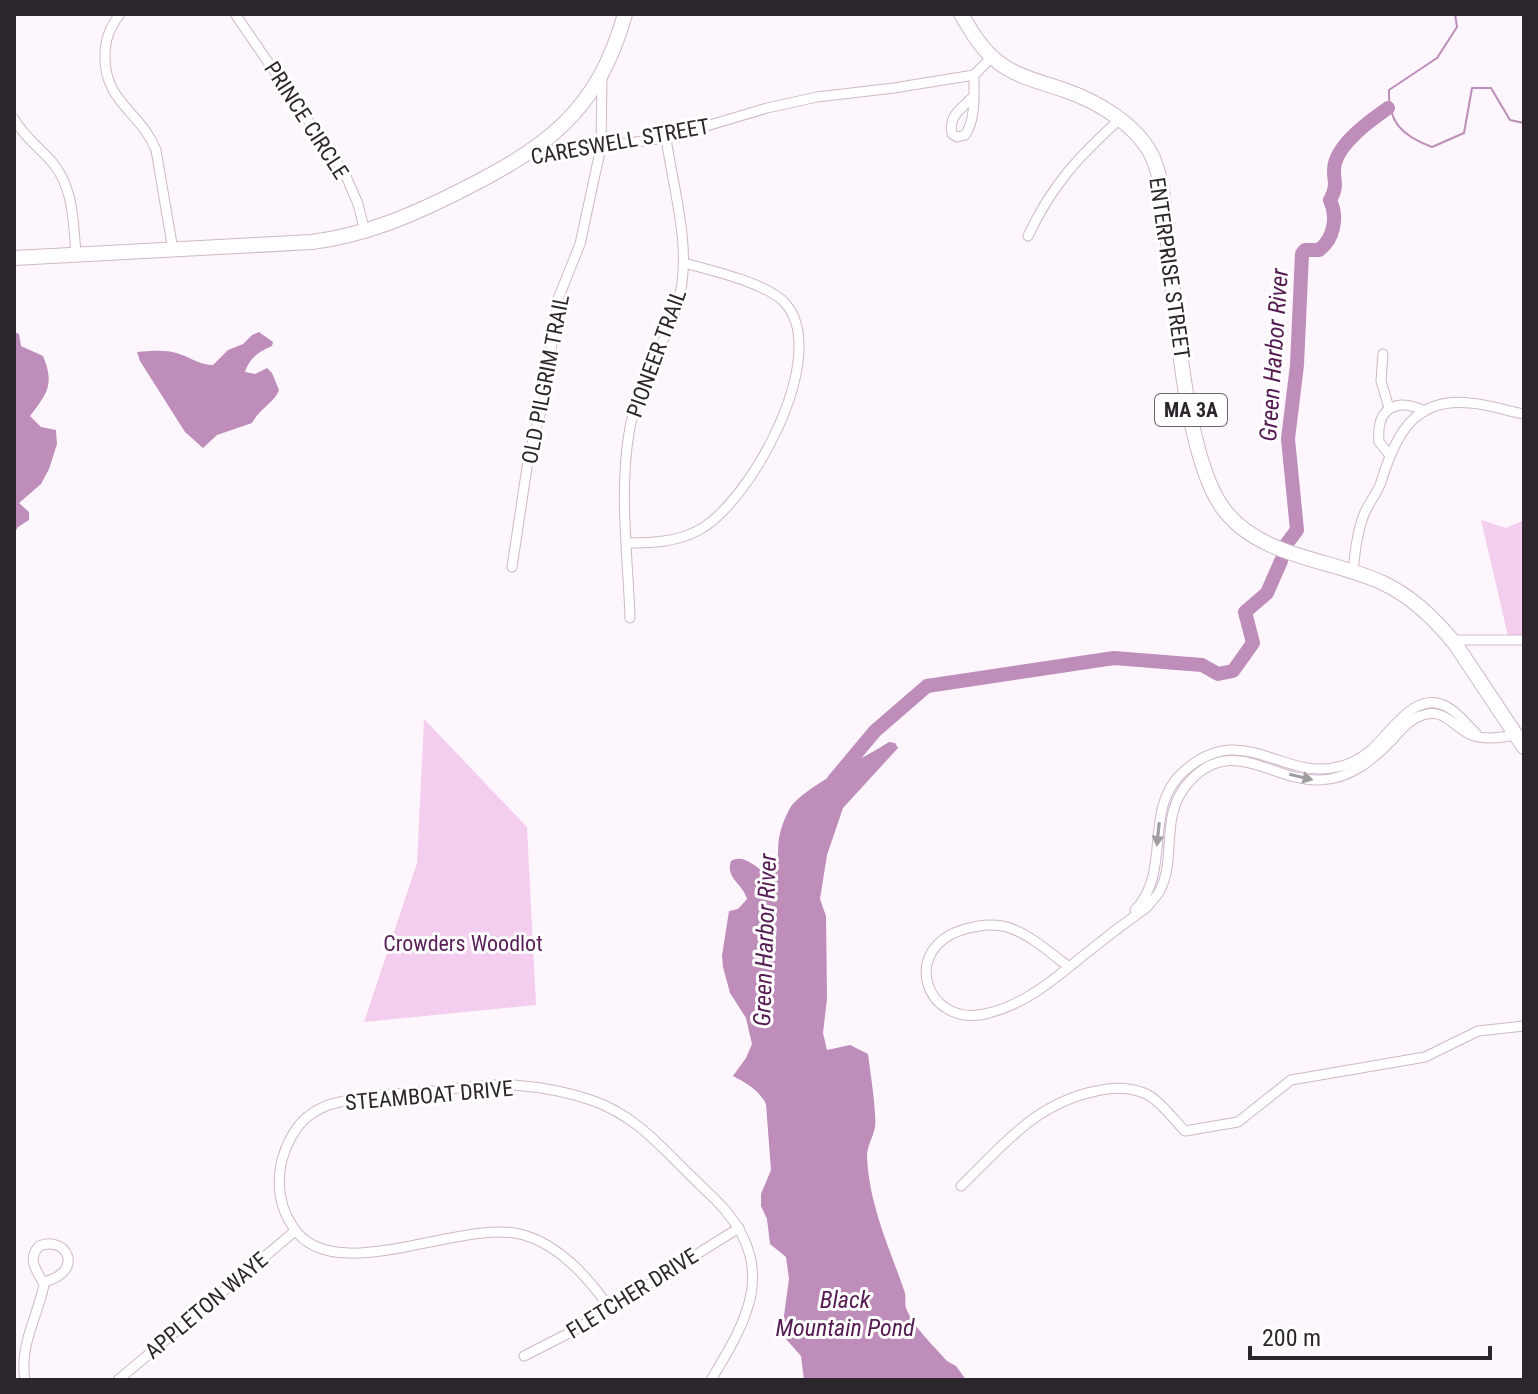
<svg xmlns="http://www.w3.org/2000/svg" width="1538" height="1394" font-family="'Roboto Condensed',sans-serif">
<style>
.green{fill:#f3ceef}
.water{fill:#be8db9}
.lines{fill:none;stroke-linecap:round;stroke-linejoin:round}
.stream{stroke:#be8db9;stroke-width:2}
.river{stroke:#be8db9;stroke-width:14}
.street-casing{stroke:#cdb8ca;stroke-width:11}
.secondary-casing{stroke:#cdb8ca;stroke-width:16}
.primary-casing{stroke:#cdb8ca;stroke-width:16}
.street{stroke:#fff;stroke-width:9}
.secondary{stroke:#fff;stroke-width:14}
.primary{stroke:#fff;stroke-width:14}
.oneway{fill:#a09da0}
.labels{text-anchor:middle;stroke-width:6;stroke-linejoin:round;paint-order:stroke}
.shield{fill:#fff;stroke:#6c666b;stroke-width:2}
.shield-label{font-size:20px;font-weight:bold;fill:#2d252c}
.street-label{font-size:22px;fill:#2d252c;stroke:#fff}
.park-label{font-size:22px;fill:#5c2159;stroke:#fff}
.water-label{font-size:24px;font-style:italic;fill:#551b52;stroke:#fff}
</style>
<rect width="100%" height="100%" fill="#fef6fd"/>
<g class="green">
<polygon points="1481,520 1506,528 1524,520 1524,639 1509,640"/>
<polygon points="424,719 527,827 536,1005 364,1022 417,863"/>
</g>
<g class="water">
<path d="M14 332 19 334 21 346 43 356C55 385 47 393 30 416L41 427 56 430 57 444 49 469 41 484 19 503 29 512V520L18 527 14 534Z"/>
<path d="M259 332 273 342 272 346C260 351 249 358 245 372L255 374 267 368 272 373 279 390C275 402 260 408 252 423L217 435 203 448 185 432 140 361 137 352C152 351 168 349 182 355 193 359 201 365 213 365L228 350 243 344 252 335Z"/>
<path d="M889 742 895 743 898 748 843 808 827 855 820 899 826 916 827 999 823 1033 827 1050 850 1045 868 1054C870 1070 877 1114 875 1127 873 1138 867 1145 867 1157 869 1204 889 1247 904 1290 907 1297 904 1302 906 1308 913 1327 934 1346 947 1361L956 1366 966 1380H804L801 1356 786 1339 783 1323 789 1279 786 1257 770 1244 767 1219 761 1206V1194L771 1170 766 1104C759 1090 746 1083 733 1076L746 1058 752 1044 746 1018 730 993 723 967 722 956 729 911 738 909 747 899C743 884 725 878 731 861 743 854 753 865 763 871L774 868C780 858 777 849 779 838 781 827 785 817 790 808 802 788 868 756 889 742Z"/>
</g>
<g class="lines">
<path class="stream" d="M1455 14 1457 27 1437 58 1389 90C1388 122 1402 136 1432 147L1464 133 1472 88H1491L1510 120 1524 123"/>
<g class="river">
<path d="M1285 546 1297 530 1288 439 1297 365 1302 254 1305 250H1319C1334 239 1338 217 1330 200 1340 183 1331 178 1335 163 1341 141 1371 120 1388 108"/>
<polyline points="834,780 875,731 927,686 1114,658 1202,665 1218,674 1233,671 1253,643 1245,612 1267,593 1281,561"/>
</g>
<g class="street-casing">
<g id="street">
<path d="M120 14C110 27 105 39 105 56 104 102 141 112 156 150L173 250"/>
<polyline points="235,14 345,174 358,204 365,232"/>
<path d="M973 97C961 109 948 116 952 134L957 137 965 135C976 120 974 93 974 75"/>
<path d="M14 119C24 137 39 147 52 162 74 188 73 222 76 253"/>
<polyline points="532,151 576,150 666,138 767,108 817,97 894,88 974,75 992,57"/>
<path d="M1028 236C1052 185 1078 157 1119 120"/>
<polyline points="1383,354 1381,381 1389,408"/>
<path d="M1389 454 1379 442C1376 408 1396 397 1425 411"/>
<path d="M628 543C652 543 677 542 699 530 750 503 832 355 785 303 767 283 710 270 684 263"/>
<polyline points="512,567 529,454 548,386 552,339 558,299 580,244 601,147 602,77"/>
<path d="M1353 572C1355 552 1357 531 1365 512 1370 501 1379 491 1382 479 1396 434 1415 397 1470 403 1488 404 1506 411 1524 414"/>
<path d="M630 618C628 557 619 493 629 433 636 385 665 347 678 302 693 250 673 189 666 138"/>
<polyline points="1452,640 1524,640"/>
<path d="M1135 910C1172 872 1143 811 1181 774 1241 717 1281 781 1337 767 1349 765 1361 758 1370 751 1391 733 1416 687 1449 708 1459 714 1467 725 1476 733"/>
<path d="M1069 967C1050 953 1030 934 1007 927 993 923 979 925 965 929 899 948 925 1027 985 1014 1025 1005 1053 980 1084 955 1105 938 1126 922 1147 907 1151 902 1156 897 1159 892 1178 859 1158 816 1189 782 1232 734 1273 782 1320 780 1350 779 1373 760 1393 739 1401 730 1409 720 1420 716 1446 706 1453 729 1474 736 1487 740 1503 737 1516 735"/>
<path d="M961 1186C1004 1145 1034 1104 1096 1091 1112 1087 1128 1087 1144 1093 1159 1099 1174 1120 1185 1131L1238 1122 1291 1080 1425 1057 1478 1031 1524 1026"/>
<path d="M610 1308C588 1278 561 1246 524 1235 462 1217 333 1290 293 1227 280 1208 277 1186 281 1164 285 1147 294 1128 307 1117 316 1110 329 1104 340 1102 369 1094 401 1094 430 1091 458 1089 486 1083 514 1085 539 1087 568 1092 591 1100 635 1115 659 1145 691 1176 702 1187 715 1198 725 1210 777 1271 746 1322 711 1380"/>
<polyline points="524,1356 573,1331 739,1228"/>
<path d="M25 1380C19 1346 37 1318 44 1285 38 1271 26 1261 39 1246 66 1235 86 1271 44 1282"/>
<polyline points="118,1380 295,1231"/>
</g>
</g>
<g class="secondary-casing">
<path id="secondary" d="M14 258 312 242C365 235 408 217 456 193 544 149 597 114 625 14"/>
</g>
<g class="primary-casing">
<path id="primary" d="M961 14C971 31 982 50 998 62 1017 77 1041 82 1064 90 1097 101 1138 125 1153 158 1164 184 1164 214 1168 241 1175 307 1185 461 1225 511 1262 558 1332 559 1383 583 1411 596 1436 620 1456 645L1524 747"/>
</g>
<use href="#street" class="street"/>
<use href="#secondary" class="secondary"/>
<use href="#primary" class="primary"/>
</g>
<defs><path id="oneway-solid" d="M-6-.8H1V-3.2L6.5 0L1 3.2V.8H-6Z" transform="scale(2)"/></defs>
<g class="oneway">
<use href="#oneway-solid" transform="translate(1301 777) rotate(13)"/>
<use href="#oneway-solid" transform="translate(1158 834) rotate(96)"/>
</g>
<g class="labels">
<rect class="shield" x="1155" y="394" width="72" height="32" rx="6"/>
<g class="shield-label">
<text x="1191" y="417">MA 3A</text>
</g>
<g class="street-label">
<text transform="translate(307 120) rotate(57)" y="8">PRINCE CIRCLE</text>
<text transform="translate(620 141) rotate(-10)" y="8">CARESWELL STREET</text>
<text transform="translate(1170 268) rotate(82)" y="8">ENTERPRISE STREET</text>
<text transform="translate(656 353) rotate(-70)" y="8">PIONEER TRAIL</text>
<text transform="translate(545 379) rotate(-79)" y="8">OLD PILGRIM TRAIL</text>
<text transform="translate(429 1095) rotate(-5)" y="8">STEAMBOAT DRIVE</text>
<text transform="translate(632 1293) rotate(-32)" y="8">FLETCHER DRIVE</text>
<text transform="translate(206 1305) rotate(-40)" y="8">APPLETON WAYE</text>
</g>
<g class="park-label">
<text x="463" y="951">Crowders Woodlot</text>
</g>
<g class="water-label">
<text transform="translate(1274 355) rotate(-86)" y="8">Green Harbor River</text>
<text transform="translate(765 940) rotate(-88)" y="8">Green Harbor River</text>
<text x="845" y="1308">Black<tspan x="845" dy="28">Mountain Pond</tspan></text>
</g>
</g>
<rect width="1538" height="1394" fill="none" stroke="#2d252c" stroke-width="32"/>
<path d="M1250 1346v12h240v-12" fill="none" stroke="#2d252c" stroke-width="4"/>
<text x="1262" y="1346" font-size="24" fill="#2d252c" stroke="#ffffff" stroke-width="6" paint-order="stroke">200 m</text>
</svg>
